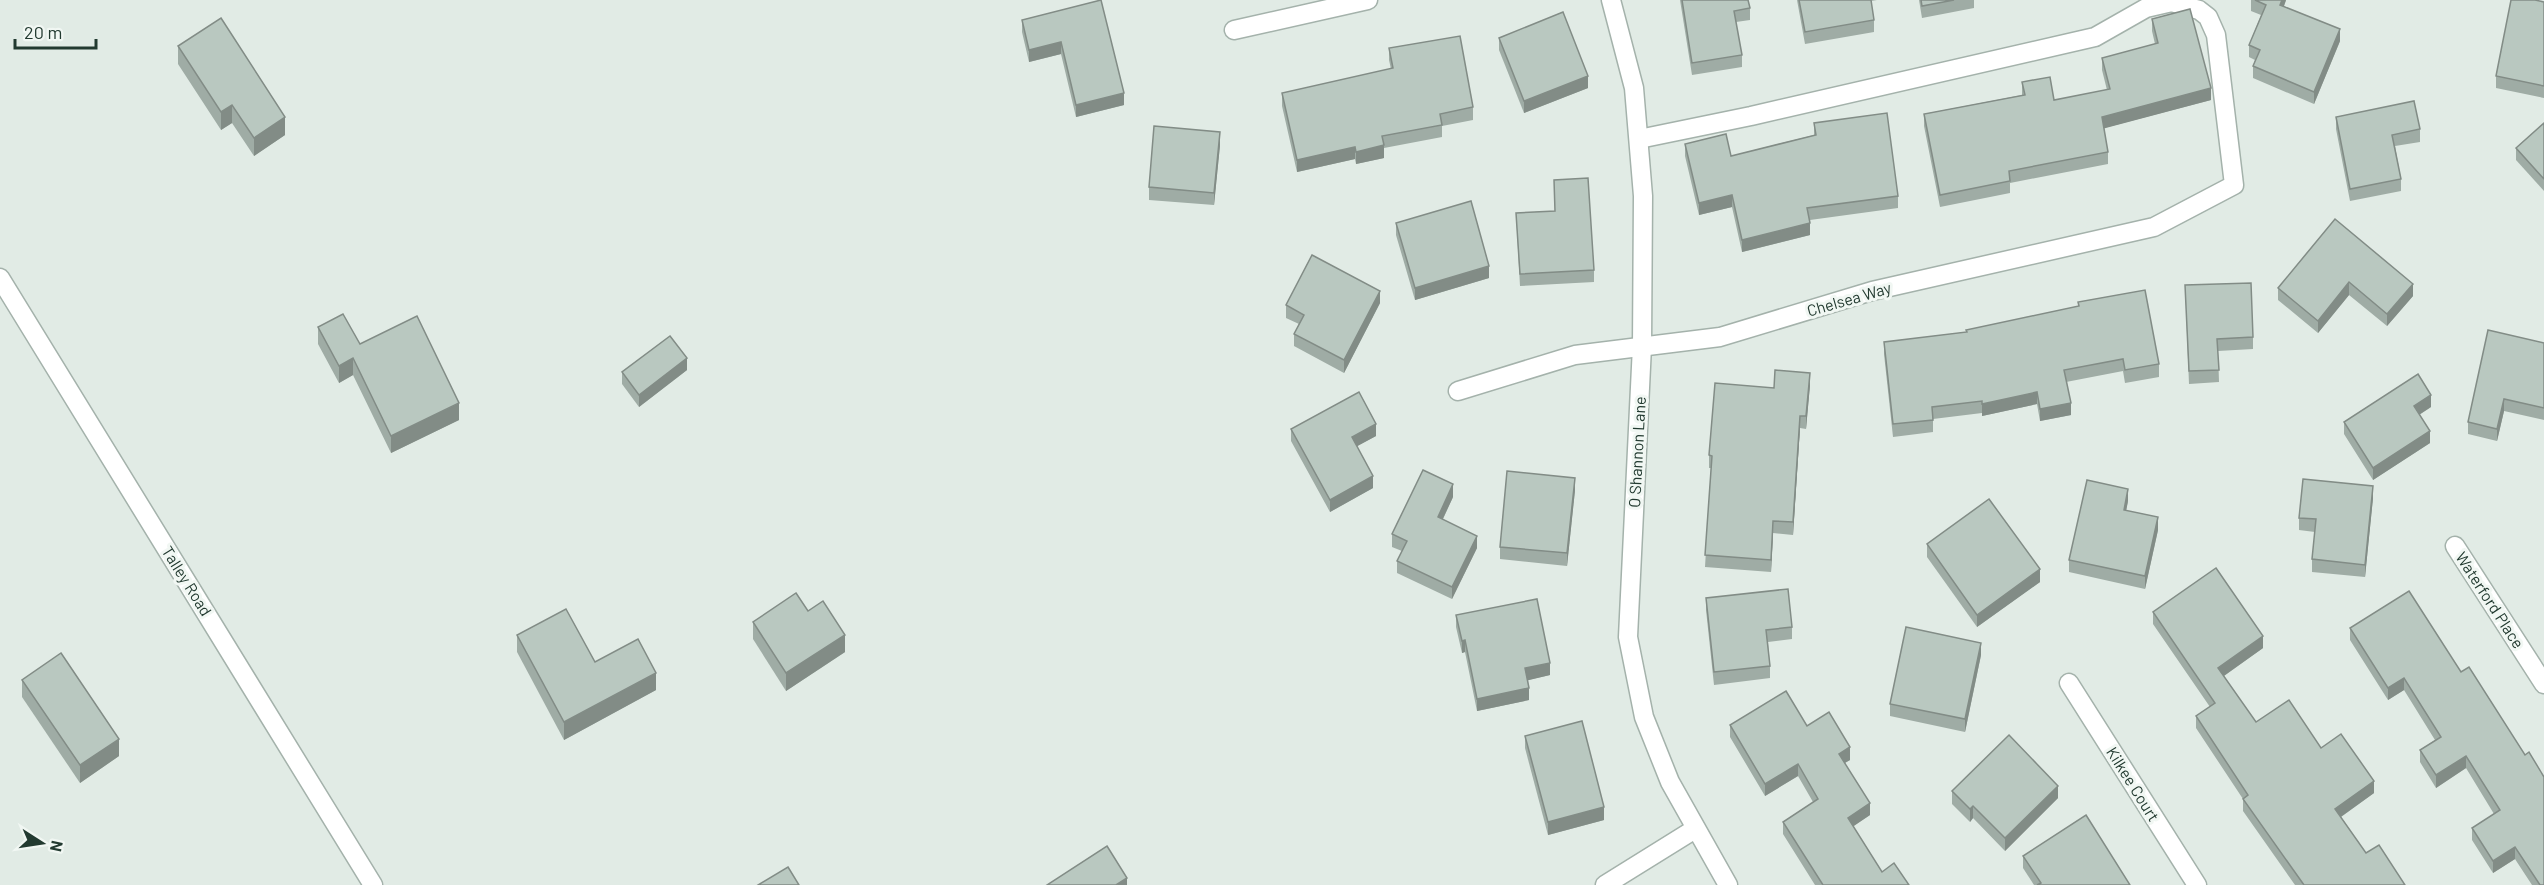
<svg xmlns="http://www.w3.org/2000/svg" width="2544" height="885" font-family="Barlow,sans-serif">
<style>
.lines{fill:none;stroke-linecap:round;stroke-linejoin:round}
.minor-casing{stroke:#a4b2ab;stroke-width:21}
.minor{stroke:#fff;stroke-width:18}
.wall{fill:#9faca5}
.shaded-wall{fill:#828c86}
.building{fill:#b9c8c0;stroke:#828c86;stroke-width:1.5}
.labels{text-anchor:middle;stroke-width:6;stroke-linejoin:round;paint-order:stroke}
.street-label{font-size:16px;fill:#223a30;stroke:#f1f7f3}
</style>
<rect width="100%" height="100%" fill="#e1ebe5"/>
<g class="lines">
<g class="minor-casing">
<g id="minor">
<polyline points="1611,0 1634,88 1643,196 1642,346 1628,637 1644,717 1670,782 1728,885"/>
<polyline points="1234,30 1368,0"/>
<polyline points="0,278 373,885"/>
<polyline points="1458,391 1575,355 1720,337 1872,291 2154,227 2234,185 2216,35 2208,17 2199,10 2172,2 2146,8 2095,37 1751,116 1639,139"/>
<polyline points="2455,546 2544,684"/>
<polyline points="2069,683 2197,885"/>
<polyline points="1605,885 1695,829"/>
</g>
</g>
<use href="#minor" class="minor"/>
</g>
<g class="wall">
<polygon points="1101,0 1124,105 1076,117 1061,54 1029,62 1022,32 1022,20"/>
<polygon points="1680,0 1748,0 1750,8 1750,20 1736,22 1742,55 1742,67 1692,75"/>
<polygon points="1797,0 1877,0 1871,1 1874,20 1874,32 1805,44"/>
<polygon points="1919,0 1974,0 1974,8 1922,18"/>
<polygon points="2251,0 2286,0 2284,6 2340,41 2314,104 2253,78 2253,66 2255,60 2249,57 2249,45 2261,15 2251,11"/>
<polygon points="2544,2 2544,98 2496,88 2496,76"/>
<polygon points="2152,19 2211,100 2104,128 2108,152 2108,164 2010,183 2010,193 1940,207 1924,126 1924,114 2022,95 2022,82 2054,100 2107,90 2102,70 2102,58 2155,44 2152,31"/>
<polygon points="1499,38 1588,88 1524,113 1499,50"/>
<polygon points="178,46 285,135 254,156 232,123 221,130 178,64"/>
<polygon points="1389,48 1473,107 1473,120 1442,126 1442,137 1384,148 1384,158 1356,164 1355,159 1297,172 1282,106 1282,93 1391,69 1389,60"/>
<polygon points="2336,117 2420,129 2420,142 2395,146 2401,179 2401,191 2350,201 2336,129"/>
<polygon points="1814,123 1898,196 1898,208 1810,220 1810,235 1742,252 1732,207 1699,215 1685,156 1685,144 1731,156 1814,135"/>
<polygon points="2544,123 2544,191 2516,160 2516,148"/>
<polygon points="1220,145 1214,205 1149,200 1149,187"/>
<polygon points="1554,180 1594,270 1594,282 1520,286 1516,213 1555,211"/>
<polygon points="2335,219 2413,296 2387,326 2349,295 2318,333 2278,300 2278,288"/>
<polygon points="1396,223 1489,278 1415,300 1396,235"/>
<polygon points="2185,285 2253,337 2253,349 2218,351 2219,382 2189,384"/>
<polygon points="2078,302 2159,364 2159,377 2125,383 2123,371 2066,382 2071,415 2040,421 2037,404 1982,416 1982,413 1933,419 1933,432 1893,437 1884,354 1884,342 1966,332 2078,306"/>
<polygon points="1380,303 1344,373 1294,346 1294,334 1299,324 1286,318 1286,305"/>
<polygon points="318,327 360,344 459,420 391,453 353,375 339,383 318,344"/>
<polygon points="2544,343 2544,420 2504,411 2497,441 2468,434 2468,422"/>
<polygon points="687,370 639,407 622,384 622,372"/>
<polygon points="1810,385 1806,429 1800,428 1793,535 1773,533 1771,572 1705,567 1711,468 1709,468 1709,455 1774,388"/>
<polygon points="2431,407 2419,415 2430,443 2373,480 2344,434 2344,422"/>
<polygon points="1291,429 1376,436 1357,446 1373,488 1330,512 1291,441"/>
<polygon points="1575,490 1567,566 1500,559 1500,547"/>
<polygon points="1453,497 1443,519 1477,548 1452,599 1397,573 1397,561 1402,551 1392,547 1392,534"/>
<polygon points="2373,498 2365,577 2312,572 2312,559 2315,532 2299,530 2299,518"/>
<polygon points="2128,501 2126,510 2158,530 2145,589 2069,572 2069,560"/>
<polygon points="1927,544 2040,582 1977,627 1927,557"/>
<polygon points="2409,591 2544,885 2532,885 2515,859 2493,873 2472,840 2472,828 2494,814 2466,768 2436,788 2420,762 2420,750 2435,740 2404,690 2388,700 2350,640 2350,628"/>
<polygon points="1706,598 1792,627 1792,639 1768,642 1770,666 1770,678 1714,685 1706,610"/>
<polygon points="2153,612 2263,648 2224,676 2256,722 2321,748 2374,793 2341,817 2366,853 2405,885 2295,885 2243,811 2243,799 2196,728 2196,716 2210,707 2153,624"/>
<polygon points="1456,615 1550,675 1528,680 1529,700 1477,711 1465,652 1462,653 1456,627"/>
<polygon points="753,622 845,652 786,691 753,639"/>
<polygon points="517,635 595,662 656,690 564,740 517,652"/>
<polygon points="1981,655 1965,732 1890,716 1890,704"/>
<polygon points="22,680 119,756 80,783 22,697"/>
<polygon points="1730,725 1807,726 1850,760 1845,763 1870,815 1853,826 1882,872 1909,885 1815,885 1783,834 1783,822 1813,802 1798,776 1765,796 1730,737"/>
<polygon points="1525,736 1604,820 1548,835 1525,748"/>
<polygon points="1952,791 2058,798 2005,851 1973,818 1970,822 1952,804"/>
<polygon points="2023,856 2130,885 2034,885 2023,868"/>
</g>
<g class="shaded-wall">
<polygon points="2282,0 2286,0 2280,17 2280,5"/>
<polygon points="2340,29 2340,41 2314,104 2314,92"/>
<polygon points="1061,42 1061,54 1029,62 1029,50"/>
<polygon points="1588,76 1588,88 1524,113 1524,101"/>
<polygon points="2211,88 2211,100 2102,129 2102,117"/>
<polygon points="1124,93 1124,105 1076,117 1076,105"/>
<polygon points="232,105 232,123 221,130 221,112"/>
<polygon points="285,117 285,135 254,156 254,138"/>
<polygon points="1220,132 1220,145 1214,205 1214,193"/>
<polygon points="1384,145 1384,158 1356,164 1356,152"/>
<polygon points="1355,147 1355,159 1297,172 1297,160"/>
<polygon points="1732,195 1732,207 1699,215 1699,203"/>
<polygon points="1810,223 1810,235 1742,252 1742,240"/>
<polygon points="1489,266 1489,278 1415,300 1415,288"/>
<polygon points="2349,282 2349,295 2318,333 2318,321"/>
<polygon points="2413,284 2413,296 2387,326 2387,314"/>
<polygon points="1380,291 1380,303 1344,373 1344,360"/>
<polygon points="353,358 353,375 339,383 339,366"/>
<polygon points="687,358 687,370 639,407 639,395"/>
<polygon points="1810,373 1810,385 1806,429 1806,416"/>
<polygon points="2037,392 2037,404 1982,416 1982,404"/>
<polygon points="2431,395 2431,407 2414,418 2414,406"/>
<polygon points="2504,399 2504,411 2497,441 2497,429"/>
<polygon points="459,403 459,420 391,453 391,436"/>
<polygon points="2071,403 2071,415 2040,421 2040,409"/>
<polygon points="1800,416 1800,428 1793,535 1793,522"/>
<polygon points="1376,424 1376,436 1352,449 1352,437"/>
<polygon points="2430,431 2430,443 2373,480 2373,468"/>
<polygon points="1373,476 1373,488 1330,512 1330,500"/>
<polygon points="1575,478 1575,490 1567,566 1567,553"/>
<polygon points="1453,484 1453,497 1438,529 1438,517"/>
<polygon points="2373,486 2373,498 2365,577 2365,565"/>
<polygon points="2128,489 2128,501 2124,522 2124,510"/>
<polygon points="2158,517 2158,530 2145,589 2145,576"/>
<polygon points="1773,521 1773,533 1771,572 1771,560"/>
<polygon points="1477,536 1477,548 1452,599 1452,587"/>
<polygon points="2040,569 2040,582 1977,627 1977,615"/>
<polygon points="845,635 845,652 786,691 786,673"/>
<polygon points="2263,636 2263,648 2218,680 2218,668"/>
<polygon points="1465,640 1465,652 1462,653 1462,641"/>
<polygon points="1981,643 1981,655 1965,732 1965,719"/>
<polygon points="1550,663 1550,675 1525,681 1525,668"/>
<polygon points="656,673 656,690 564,740 564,722"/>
<polygon points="2404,678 2404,690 2388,700 2388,688"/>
<polygon points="1529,688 1529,700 1477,711 1477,699"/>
<polygon points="119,739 119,756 80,783 80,765"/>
<polygon points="1850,747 1850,760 1839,766 1839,754"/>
<polygon points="2466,756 2466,768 2436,788 2436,775"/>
<polygon points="1798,764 1798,776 1765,796 1765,784"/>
<polygon points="2374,781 2374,793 2335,821 2335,809"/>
<polygon points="2058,786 2058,798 2005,851 2005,838"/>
<polygon points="1870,803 1870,815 1848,830 1848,818"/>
<polygon points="1973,806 1973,818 1970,822 1970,809"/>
<polygon points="1604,807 1604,820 1548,835 1548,822"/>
<polygon points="2515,847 2515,859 2493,873 2493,861"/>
<polygon points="1127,878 1127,885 1116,885"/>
</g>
<g class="building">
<polygon points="1101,0 1124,93 1076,105 1061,42 1029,50 1022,20"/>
<polygon points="1682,0 1748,0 1750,8 1734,11 1742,55 1692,63"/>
<polygon points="1799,0 1871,0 1874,20 1805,32"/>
<polygon points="1921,0 1954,0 1922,6"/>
<polygon points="2255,0 2282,0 2280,5 2340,29 2314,92 2253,66 2260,50 2249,45 2266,5"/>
<polygon points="2511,0 2535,0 2544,2 2544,86 2496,76"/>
<polygon points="2190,9 2211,88 2102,117 2108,152 2009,171 2010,181 1940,195 1924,114 2025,95 2022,82 2050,77 2054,100 2110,89 2102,58 2158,43 2152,19"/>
<polygon points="1563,12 1588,76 1524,101 1499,38"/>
<polygon points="221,18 285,117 254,138 232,105 221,112 178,46"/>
<polygon points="1460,36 1473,107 1440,114 1442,125 1382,136 1384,145 1356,152 1355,147 1297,160 1282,93 1393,68 1389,48"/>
<polygon points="2414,101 2420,129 2392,135 2401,179 2350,189 2336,117"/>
<polygon points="1887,113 1898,196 1807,208 1810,223 1742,240 1732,195 1699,203 1685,144 1726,134 1731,156 1816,135 1814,123"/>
<polygon points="2544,123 2544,179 2516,148"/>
<polygon points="1154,126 1220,132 1214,193 1149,187"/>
<polygon points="1588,178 1594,270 1520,274 1516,213 1555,211 1554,180"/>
<polygon points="1471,201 1489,266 1415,288 1396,223"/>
<polygon points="2335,219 2413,284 2387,314 2349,282 2318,321 2278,288"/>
<polygon points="1312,255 1380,291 1344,360 1294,334 1304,315 1286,305"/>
<polygon points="2251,283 2253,337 2217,339 2219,370 2189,371 2185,285"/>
<polygon points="2145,290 2159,364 2125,370 2123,359 2064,370 2071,403 2040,409 2037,392 1982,404 1982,401 1932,407 1933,420 1893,424 1884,342 1967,332 1966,330 2079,306 2078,302"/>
<polygon points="343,314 360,344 417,316 459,403 391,436 353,358 339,366 318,327"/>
<polygon points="2488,330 2544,343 2544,408 2504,399 2497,429 2468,422"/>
<polygon points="670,336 687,358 639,395 622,372"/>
<polygon points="1775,370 1810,373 1806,416 1800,416 1793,522 1773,521 1771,560 1705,555 1712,456 1709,455 1715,383 1774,388"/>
<polygon points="2418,374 2431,395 2414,406 2430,431 2373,468 2344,422"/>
<polygon points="1359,392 1376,424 1352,437 1373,476 1330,500 1291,429"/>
<polygon points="1423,470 1453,484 1438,517 1477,536 1452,587 1397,561 1407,541 1392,534"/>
<polygon points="1507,471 1575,478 1567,553 1500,547"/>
<polygon points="2303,479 2373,486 2365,565 2312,559 2316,519 2299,518"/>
<polygon points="2087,480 2128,489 2124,510 2158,517 2145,576 2069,560"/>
<polygon points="1989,499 2040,569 1977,615 1927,544"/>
<polygon points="2216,568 2263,636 2218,668 2256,722 2289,700 2321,748 2341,734 2374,781 2335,809 2366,853 2379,845 2405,885 2304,885 2243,799 2248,795 2196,716 2215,703 2153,612"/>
<polygon points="1788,589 1792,627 1766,630 1770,666 1714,672 1706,598"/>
<polygon points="2409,591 2461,672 2469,667 2525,755 2529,752 2544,777 2544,885 2540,885 2515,847 2493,861 2472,828 2500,810 2466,756 2436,775 2420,750 2441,737 2404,678 2388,688 2350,628"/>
<polygon points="796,593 808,611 823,601 845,635 786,673 753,622"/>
<polygon points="1537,599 1550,663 1525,668 1529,688 1477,699 1465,640 1462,641 1456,615"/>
<polygon points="566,609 595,662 638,639 656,673 564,722 517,635"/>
<polygon points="1906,627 1981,643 1965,719 1890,704"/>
<polygon points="61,653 119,739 80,765 22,680"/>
<polygon points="1786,691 1807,726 1829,712 1850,747 1839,754 1870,803 1848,818 1882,872 1894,863 1909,885 1823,885 1783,822 1818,799 1798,764 1765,784 1730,725"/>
<polygon points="1582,721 1604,807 1548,822 1525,736"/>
<polygon points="2009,735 2058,786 2005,838 1973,806 1970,809 1952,791"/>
<polygon points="2086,815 2130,885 2037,885 2041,883 2023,856"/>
<polygon points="1107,846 1127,878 1116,885 1047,885"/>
<polygon points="788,867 799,885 758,885"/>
</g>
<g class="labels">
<g class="street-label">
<text transform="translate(1849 299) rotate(-16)" y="6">Chelsea Way</text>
<text transform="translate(1637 452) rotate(-87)" y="6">O Shannon Lane</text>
<text transform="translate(187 581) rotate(58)" y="6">Talley Road</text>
<text transform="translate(2490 600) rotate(57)" y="6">Waterford Place</text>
<text transform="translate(2133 784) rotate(58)" y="6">Kilkee Court</text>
</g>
</g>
<g transform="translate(42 843) rotate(102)" stroke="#f1f7f3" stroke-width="4.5" paint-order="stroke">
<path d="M0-4.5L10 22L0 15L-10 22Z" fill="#223a30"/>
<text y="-9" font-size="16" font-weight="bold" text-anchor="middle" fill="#223a30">N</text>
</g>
<path d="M15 39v9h81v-9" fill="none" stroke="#223a30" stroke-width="3"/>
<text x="24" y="39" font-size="18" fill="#223a30" stroke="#f1f7f3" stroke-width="4.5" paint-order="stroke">20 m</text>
</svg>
